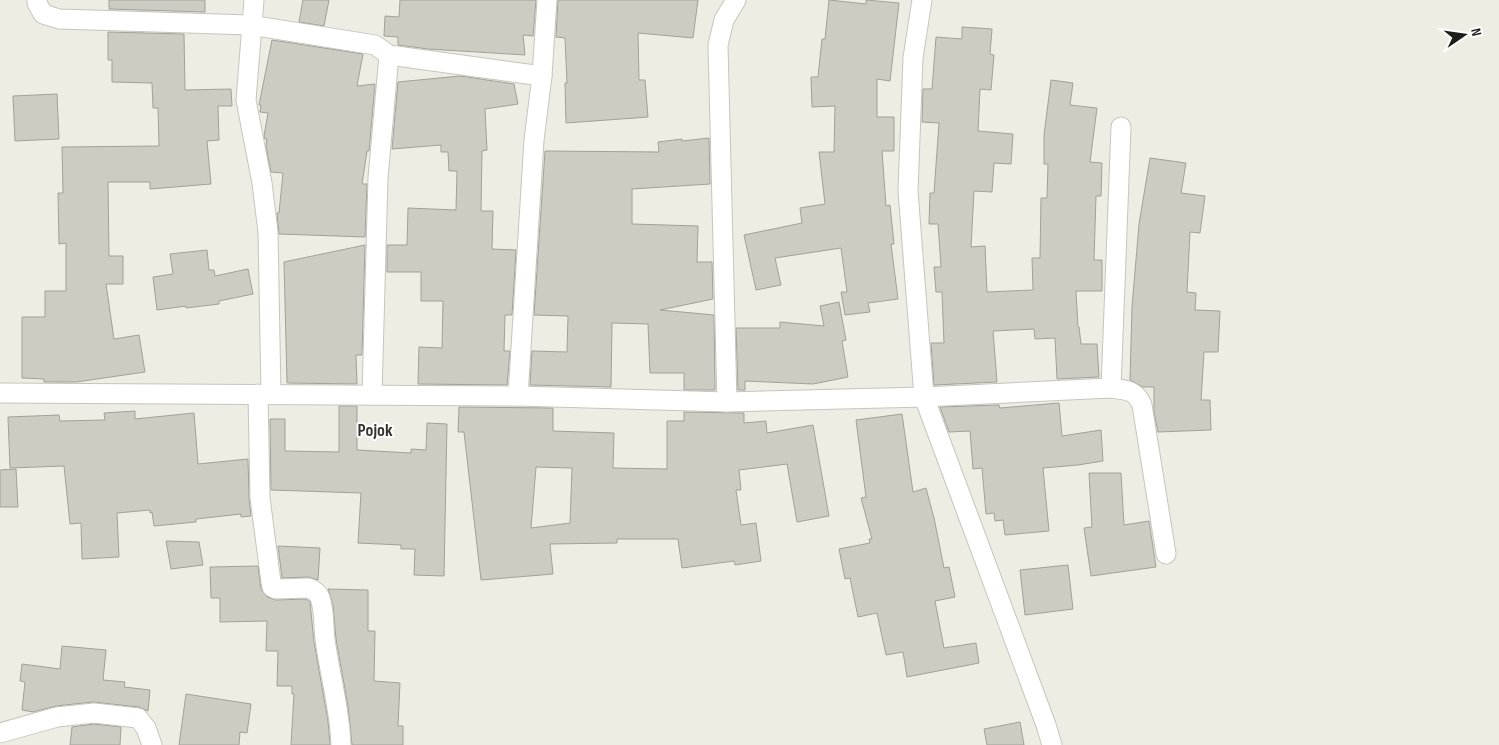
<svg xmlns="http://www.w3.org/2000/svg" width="1499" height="745" font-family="'Sofia Sans Condensed',sans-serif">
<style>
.building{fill:#ccccc3;stroke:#a2a199;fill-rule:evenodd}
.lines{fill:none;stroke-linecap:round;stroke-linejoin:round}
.street-casing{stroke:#c6c5bd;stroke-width:21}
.street{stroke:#fff;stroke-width:19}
.labels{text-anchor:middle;stroke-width:4;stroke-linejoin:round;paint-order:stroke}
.quarter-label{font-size:18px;font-weight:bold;fill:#35342e;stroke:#fff}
</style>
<rect width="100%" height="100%" fill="#eeede4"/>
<g class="building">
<polygon points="109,0 205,0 205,12 109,9"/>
<polygon points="303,0 329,0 324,26 299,22"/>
<polygon points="400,0 536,0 533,36 523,35 525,55 428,49 398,45 398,37 384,36 385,16 399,17"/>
<polygon points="558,0 698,0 693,38 638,33 639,80 645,80 648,117 566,123 565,83 567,83 565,38 556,37"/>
<polygon points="829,0 866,4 866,0 899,3 890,81 877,79 877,117 894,117 894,151 882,151 886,206 890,205 894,244 891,244 898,299 868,303 870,312 845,315 841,292 847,292 841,248 775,258 781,285 756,290 744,235 802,223 800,208 825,204 819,152 834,152 835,106 812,107 811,77 818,77 822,39 825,39"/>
<polygon points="962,27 992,29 990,54 994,55 991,90 980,89 978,131 1013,134 1011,164 994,163 992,192 974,191 971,247 985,246 987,292 1033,290 1032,258 1040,258 1041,198 1047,198 1048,164 1044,164 1044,135 1051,80 1073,83 1070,105 1097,108 1090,162 1102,163 1101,196 1096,196 1094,260 1102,260 1102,291 1076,291 1078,327 1079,327 1081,344 1097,344 1099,377 1057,379 1055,338 1035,339 1034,329 993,331 997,382 934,385 931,343 944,343 942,292 936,292 934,267 941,267 938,224 929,224 930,193 934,193 939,123 922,122 923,89 932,89 936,37 962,39"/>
<polygon points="108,32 184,34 185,90 231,89 232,106 218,106 219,140 207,141 211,184 150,189 150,182 108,182 109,256 123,256 123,284 106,284 114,339 139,335 145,372 76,382 44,382 44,379 22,378 22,317 45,317 45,291 66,291 66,243 59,244 58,193 63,193 62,147 159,146 158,108 153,108 152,83 112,82 112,60 108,60"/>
<polygon points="272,40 363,54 357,86 375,84 369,151 367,151 362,184 367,184 365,237 279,234 277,213 279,213 283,173 271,172 266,146 267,139 265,139 264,136 268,113 260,112 261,105 259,105"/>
<polygon points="460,76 514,84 518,104 485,109 487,150 482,151 481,211 493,211 492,249 516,250 512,315 505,315 504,351 510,351 507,385 418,384 419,347 442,348 443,301 421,301 421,272 387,272 387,245 407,245 408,208 456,210 457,171 449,171 448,152 441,152 441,145 392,149 398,82"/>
<polygon points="57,94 59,139 15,141 13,96"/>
<polygon points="709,138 710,184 632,189 632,224 698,226 697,262 712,262 713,299 660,310 714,315 715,390 684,390 684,373 650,373 648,324 612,323 611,387 530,385 532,351 567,352 568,316 534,315 545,151 659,152 658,142 682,139 682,141"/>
<polygon points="1150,158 1186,163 1181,193 1205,196 1200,233 1190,232 1187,292 1196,293 1195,310 1220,311 1218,352 1204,352 1201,400 1210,400 1211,430 1158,432 1154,412 1154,387 1143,387 1130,380 1132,307 1139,224"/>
<polygon points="365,245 362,355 356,355 357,384 287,383 284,262"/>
<polygon points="207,250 209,270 214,270 215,276 248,269 253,294 219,301 219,304 186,308 186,306 157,310 153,277 173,274 170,254"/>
<polygon points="839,302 846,340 842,341 848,377 813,384 745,381 745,390 738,390 736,328 780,328 780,322 824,326 820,306"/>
<polygon points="1059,403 1062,436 1101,430 1103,461 1078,465 1043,468 1049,531 1005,535 1003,520 995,521 994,513 986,514 982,468 973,469 970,431 949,432 940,407 999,405 1000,408"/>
<polygon points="339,406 357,406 357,450 411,453 411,449 426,450 427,423 447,424 444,576 414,575 415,549 401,549 401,545 358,543 361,493 271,490 270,419 285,419 285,451 339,452"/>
<path d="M459 407 553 408V431L614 433 613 468 667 469V421H684V412L744 413V423L766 421 767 433 813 425 829 516 797 522 787 464 739 470 741 490H736L741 525 756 523 761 561 735 565 734 561 682 568 678 539H617V543L550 544 553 574 481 580 464 432H458ZM536 467 572 468 570 523 531 528Z"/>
<polygon points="135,411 135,419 194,413 198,464 248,459 249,498 251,516 241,517 241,514 196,519 196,522 154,526 152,512 150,513 150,510 117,513 119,557 82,559 81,523 70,524 64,466 10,468 8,417 59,415 60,421 105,420 104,413"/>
<polygon points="902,414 913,492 926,488 934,518 944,568 949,567 955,597 935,601 944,648 976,643 979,663 907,677 903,652 886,655 877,613 858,617 850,578 845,579 839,549 870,543 869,539 872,539 861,498 866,497 856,420"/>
<polygon points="16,469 18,507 0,507 0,470"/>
<polygon points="1089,473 1121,473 1124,525 1149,521 1156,567 1091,576 1084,528 1092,527"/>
<polygon points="166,541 199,542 203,565 171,569"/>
<polygon points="278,546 320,548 318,580 308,577 282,578"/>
<polygon points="1068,565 1073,609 1025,615 1020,570"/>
<polygon points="258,566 261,589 267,597 276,600 306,599 310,602 314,642 328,721 330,745 291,745 294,694 292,694 292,686 277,686 278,651 266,651 267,621 220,622 220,598 211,598 210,567"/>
<polygon points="328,589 368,590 368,631 375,631 374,681 400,683 398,726 403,726 403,745 352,745 348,706 336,639 333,605"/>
<polygon points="62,646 106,650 103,680 125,682 124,687 150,690 148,711 139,707 93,702 56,706 33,712 22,710 25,682 20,681 22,664 60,669"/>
<polygon points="186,694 251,704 247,733 240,732 239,745 179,745"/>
<polygon points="1020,722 1024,745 987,745 984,729"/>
<polygon points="94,724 121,727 120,745 70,745 72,727"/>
</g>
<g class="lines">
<g class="street-casing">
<g id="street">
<polyline points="37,0 37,3 43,14 59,19 250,25 375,45 389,55 542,76"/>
<polyline points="254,0 246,100 262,183 268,232 271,394"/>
<path d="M922 0 913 58 908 191 924 397 1111 388C1126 390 1136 390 1142 405L1166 554"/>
<polyline points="1111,388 1121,127"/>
<polyline points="0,393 518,396 727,402 924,397 1046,725 1052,745"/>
<path d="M258 394 260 498 271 582 272 587 276 589 308 588C315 590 319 593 321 601 325 615 323 632 326 646 331 680 340 711 341 745"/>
<polyline points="372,395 378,178 389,55"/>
<polyline points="518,396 534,140 542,76 547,0"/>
<polyline points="727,402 718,45 724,20 736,0"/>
<polyline points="0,733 57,717 94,713 138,718 146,728 152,745"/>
</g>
</g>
<use href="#street" class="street"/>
</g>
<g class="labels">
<g class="quarter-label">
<text x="375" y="436">Pojok</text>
</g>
</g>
<g transform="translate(1464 35) rotate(77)" stroke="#ffffff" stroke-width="4" paint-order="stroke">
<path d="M0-4L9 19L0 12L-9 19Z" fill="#1d1d19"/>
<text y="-8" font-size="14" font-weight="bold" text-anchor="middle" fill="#1d1d19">N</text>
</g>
</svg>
